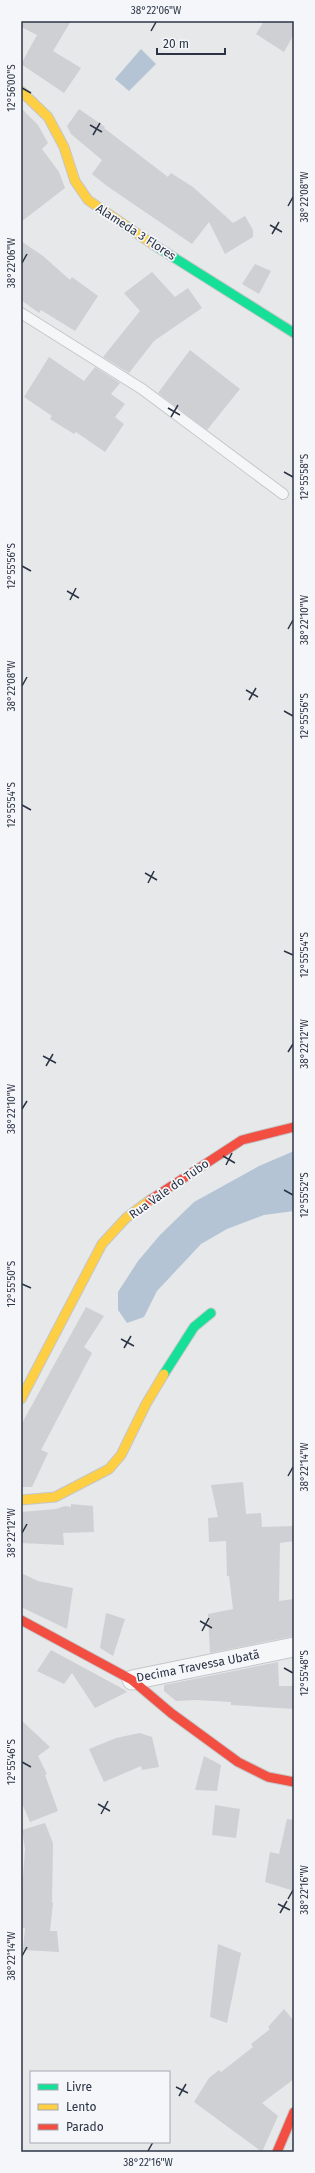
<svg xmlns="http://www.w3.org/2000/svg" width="315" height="2173" font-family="'Fira Sans',sans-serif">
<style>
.water{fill:#b4c4d5}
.building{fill:#ced0d3}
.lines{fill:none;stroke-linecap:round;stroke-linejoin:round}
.lane-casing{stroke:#c4c6c8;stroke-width:12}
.street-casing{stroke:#c4c6c8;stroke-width:21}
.fast-casing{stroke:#c4c6c8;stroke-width:11}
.slow-casing{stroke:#c4c6c8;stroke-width:11}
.jam-casing{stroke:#c4c6c8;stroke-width:11}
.lane{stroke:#f5f6f7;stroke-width:10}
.street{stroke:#f5f6f7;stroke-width:19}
.fast{stroke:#16e098;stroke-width:9}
.slow{stroke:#ffcf43;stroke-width:9}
.jam{stroke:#f24e42;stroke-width:9}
.ticks{fill:none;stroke:#2b3445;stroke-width:1.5}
.labels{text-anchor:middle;stroke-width:3.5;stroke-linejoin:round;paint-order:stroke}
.street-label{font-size:12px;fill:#2b3445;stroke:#f4f6f9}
.neatline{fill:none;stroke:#2b3445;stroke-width:1.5}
.ticks-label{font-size:10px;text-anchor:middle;fill:#2b3445}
</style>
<rect width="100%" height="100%" fill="#e6e8ea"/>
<g class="water">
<polygon points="141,49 156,64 129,91 115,79"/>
<polygon points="294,1151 294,1211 264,1215 227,1229 201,1244 157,1291 144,1317 127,1323 118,1310 118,1292 138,1261 160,1235 194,1202 259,1166"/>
</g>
<g class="building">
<polygon points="21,21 71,21 53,51 81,68 64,93 21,64 37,35 21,27"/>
<polygon points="264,21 294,21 294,34 284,52 256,34"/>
<polygon points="21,108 38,125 48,143 42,149 59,172 65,188 21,222"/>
<polygon points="79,109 105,127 104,128 168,177 171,173 193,187 233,223 245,216 253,230 253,237 225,254 209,222 192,244 107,186 92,174 102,160 71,134 67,126"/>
<polygon points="21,241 43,256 70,280 72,277 98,296 75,331 41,310 39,313 21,300"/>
<polygon points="255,264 271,271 259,294 242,284"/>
<polygon points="152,272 175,297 188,288 202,308 154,341 129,373 103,357 140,311 124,293"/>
<polygon points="190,350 240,389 207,430 158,393"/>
<polygon points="49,357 84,381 95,367 120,383 111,394 125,404 115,417 124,424 105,452 76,432 74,434 50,419 52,416 24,397"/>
<polygon points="86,1307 104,1316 84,1347 92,1353 41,1450 48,1453 32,1487 21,1487 21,1425"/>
<polygon points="243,1482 246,1514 261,1513 262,1527 294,1526 294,1541 280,1543 279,1601 294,1599 294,1636 210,1653 208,1614 233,1609 229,1576 227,1576 226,1541 209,1542 208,1518 218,1517 211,1485"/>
<polygon points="71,1504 93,1506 94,1532 63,1533 64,1545 21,1543 21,1512 56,1509 65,1506 71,1507"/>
<polygon points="21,1573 38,1581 73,1588 67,1629 21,1607"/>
<polygon points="106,1613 125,1619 113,1656 100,1648"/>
<polygon points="51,1650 125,1690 127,1692 95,1708 72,1673 64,1684 37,1671"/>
<polygon points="278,1662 279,1686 294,1686 294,1709 231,1705 231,1702 196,1700 176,1701 164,1691 164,1685"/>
<polygon points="21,1720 50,1747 38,1756 47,1774 45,1775 58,1811 30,1822 21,1801"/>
<polygon points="140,1733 152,1737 159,1767 142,1770 141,1766 104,1782 89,1749 116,1738"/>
<polygon points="204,1756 221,1765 217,1791 195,1790"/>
<polygon points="215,1805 240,1809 236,1838 212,1835"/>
<polygon points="287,1819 294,1820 294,1891 265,1882 270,1852 279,1854"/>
<polygon points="45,1823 53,1843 52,1902 53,1903 50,1931 57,1931 59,1952 23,1950 25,1928 21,1928 21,1903 25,1849 22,1830"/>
<polygon points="218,1944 241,1953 227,2023 210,2017"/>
<polygon points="284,2009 294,2021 294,2079 262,2103 278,2116 262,2152 194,2102 209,2078 219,2070 221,2072 253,2047 251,2044 270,2029 268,2027"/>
</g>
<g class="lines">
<g class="lane-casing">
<polyline id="lane" points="21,313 142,389 283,494"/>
</g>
<g class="street-casing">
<polyline id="street" points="132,1680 294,1647"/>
</g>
<g class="fast-casing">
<g id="fast">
<polyline points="154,245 294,333"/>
<polyline points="164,1374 194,1327 211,1313"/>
</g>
</g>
<g class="slow-casing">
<g id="slow">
<polyline points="21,91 48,117 64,147 75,181 88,200 154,245"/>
<polyline points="21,1399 102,1244 126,1218 150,1200"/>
<polyline points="21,1500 55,1497 109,1469 121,1455 146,1404 164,1374"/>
</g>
</g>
<g class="jam-casing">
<g id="jam">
<polyline points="150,1200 242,1140 294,1127"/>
<polyline points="21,1620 132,1680 171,1713 238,1762 268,1777 294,1782"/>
<polyline points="277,2152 294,2112"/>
</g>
</g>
<use href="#lane" class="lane"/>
<use href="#street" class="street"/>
<use href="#fast" class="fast"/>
<use href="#slow" class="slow"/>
<use href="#jam" class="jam"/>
</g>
<path class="ticks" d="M151 31 156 22M22 88 31 93M90 125 102 132M93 135 100 123M288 206 293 197M270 225 282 232M272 234 279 222M22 263 27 254M168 408 180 415M171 417 178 405M284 472 293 477M22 566 31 571M67 591 79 598M70 600 76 588M288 629 293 620M22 686 27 677M246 690 258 697M249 700 256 688M284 711 293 716M22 805 31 810M145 873 157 880M148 883 154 871M284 951 293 955M288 1052 293 1044M43 1056 56 1063M46 1066 53 1054M22 1109 27 1101M223 1156 235 1163M226 1165 232 1153M284 1190 293 1195M22 1284 31 1288M121 1339 134 1346M124 1348 131 1336M288 1476 293 1467M22 1533 27 1524M200 1621 212 1628M202 1631 209 1618M284 1668 293 1673M22 1762 31 1767M98 1804 110 1811M101 1814 108 1801M288 1899 293 1890M278 1904 290 1910M280 1913 287 1901M22 1956 27 1947M176 2087 188 2093M179 2096 186 2084M148 2151 153 2142"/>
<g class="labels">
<g class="street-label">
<text transform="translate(136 232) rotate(33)" y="4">Alameda 3 Flores</text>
<text transform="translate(169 1189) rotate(-35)" y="4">Rua Vale do Tubo</text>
<text transform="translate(198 1666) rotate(-11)" y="4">Decima Travessa Ubatã</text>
</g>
</g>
<rect width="315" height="2173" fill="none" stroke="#f4f6f9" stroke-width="44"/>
<rect x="30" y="2071" width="140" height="72" fill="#f4f6f9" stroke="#a4a8b1"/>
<rect x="38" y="2084" width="20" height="6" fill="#16e098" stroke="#a4a8b1"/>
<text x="66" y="2091" font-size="12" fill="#2b3445">Livre</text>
<rect x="38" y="2104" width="20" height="6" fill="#ffcf43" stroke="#a4a8b1"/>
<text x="66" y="2111" font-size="12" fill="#2b3445">Lento</text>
<rect x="38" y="2124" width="20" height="6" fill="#f24e42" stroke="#a4a8b1"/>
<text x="66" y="2131" font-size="12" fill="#2b3445">Parado</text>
<path d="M157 48v6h68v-6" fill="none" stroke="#2b3445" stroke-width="2"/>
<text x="163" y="48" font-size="12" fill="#2b3445" stroke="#f4f6f9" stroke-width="3" paint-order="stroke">20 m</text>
<rect x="22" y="22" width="271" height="2129" class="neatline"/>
<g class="ticks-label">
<text x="156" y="14">38°22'06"W</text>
<text transform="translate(11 88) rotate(-90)" y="4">12°56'00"S</text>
<text transform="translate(304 197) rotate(-90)" y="4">38°22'08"W</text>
<text transform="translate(11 263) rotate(-90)" y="4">38°22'06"W</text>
<text transform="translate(304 477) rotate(-90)" y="4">12°55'58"S</text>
<text transform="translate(11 566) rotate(-90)" y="4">12°55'56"S</text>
<text transform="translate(304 620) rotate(-90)" y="4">38°22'10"W</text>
<text transform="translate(11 686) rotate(-90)" y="4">38°22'08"W</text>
<text transform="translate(304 716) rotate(-90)" y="4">12°55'56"S</text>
<text transform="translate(11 805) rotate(-90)" y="4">12°55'54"S</text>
<text transform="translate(304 955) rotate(-90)" y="4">12°55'54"S</text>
<text transform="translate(304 1044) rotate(-90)" y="4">38°22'12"W</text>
<text transform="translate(11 1109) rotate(-90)" y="4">38°22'10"W</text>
<text transform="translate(304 1195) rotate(-90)" y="4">12°55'52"S</text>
<text transform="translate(11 1284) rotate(-90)" y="4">12°55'50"S</text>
<text transform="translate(304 1467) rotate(-90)" y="4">38°22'14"W</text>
<text transform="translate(11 1533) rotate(-90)" y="4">38°22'12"W</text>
<text transform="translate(304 1673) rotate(-90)" y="4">12°55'48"S</text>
<text transform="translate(11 1762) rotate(-90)" y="4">12°55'46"S</text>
<text transform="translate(304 1890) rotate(-90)" y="4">38°22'16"W</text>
<text transform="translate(11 1956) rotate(-90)" y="4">38°22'14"W</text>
<text x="148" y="2166">38°22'16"W</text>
</g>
</svg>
